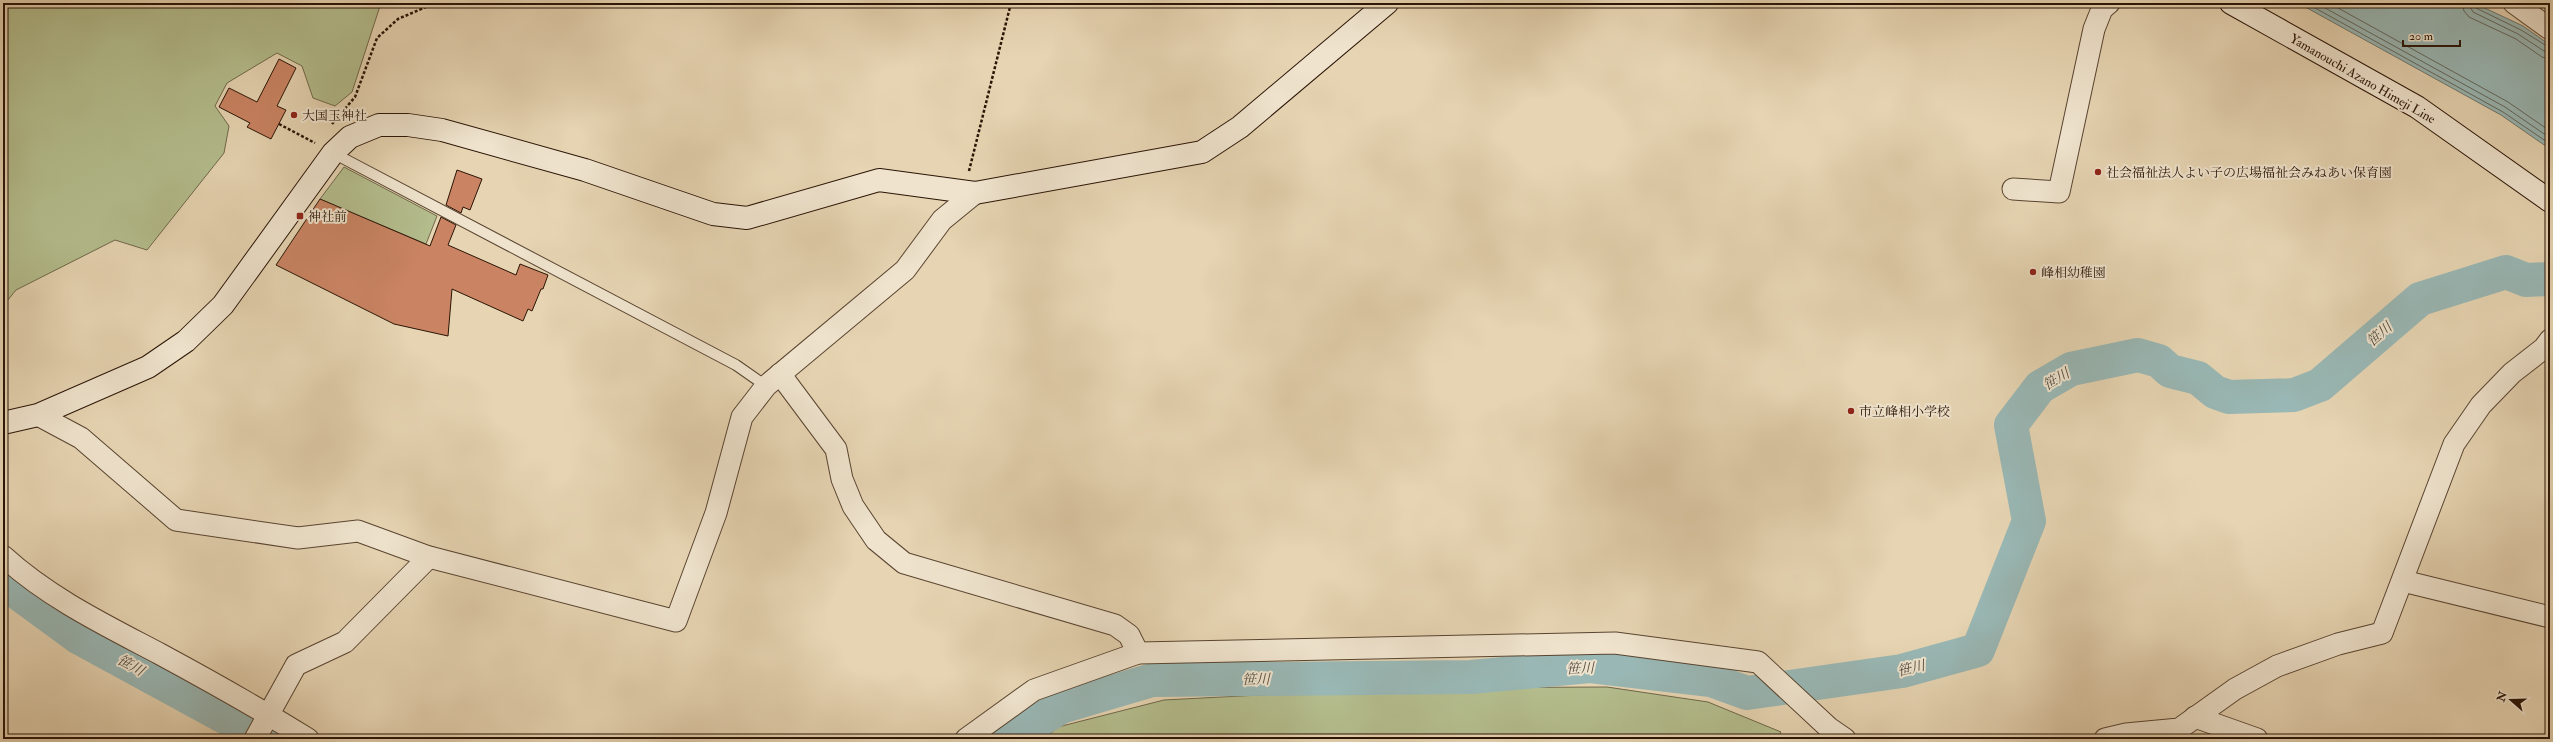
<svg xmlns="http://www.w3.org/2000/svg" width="2553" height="742" font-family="'IM FELL Double Pica','Noto Serif JP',serif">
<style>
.green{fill:#b4bd8d;stroke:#6f684a}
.water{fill:#99b7b4;stroke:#6d766e}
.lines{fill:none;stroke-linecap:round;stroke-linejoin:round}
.shore{stroke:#62665d;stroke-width:1}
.river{stroke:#99b7b4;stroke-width:34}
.building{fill:#ca8463;stroke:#2a1406}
.lane-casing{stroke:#594431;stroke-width:12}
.street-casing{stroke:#594431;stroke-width:23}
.secondary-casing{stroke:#2a1406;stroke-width:24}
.path{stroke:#2a1406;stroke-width:2.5;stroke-dasharray:3 2;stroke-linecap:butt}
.lane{stroke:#efe3cd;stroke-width:10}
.street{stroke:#efe3cd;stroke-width:21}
.secondary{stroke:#efe3cd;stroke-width:22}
.poi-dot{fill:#8f2418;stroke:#efe3cd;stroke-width:1.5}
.labels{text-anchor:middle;stroke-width:4;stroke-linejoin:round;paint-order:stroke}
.street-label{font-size:13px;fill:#2a1406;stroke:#efe3cd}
.poi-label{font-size:13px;fill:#2a1406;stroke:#efe3cd;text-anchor:start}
.water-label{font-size:14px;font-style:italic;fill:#514d43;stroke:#efe3cd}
</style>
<rect width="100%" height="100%" fill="#e6d4b2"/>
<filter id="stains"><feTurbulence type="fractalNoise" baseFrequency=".005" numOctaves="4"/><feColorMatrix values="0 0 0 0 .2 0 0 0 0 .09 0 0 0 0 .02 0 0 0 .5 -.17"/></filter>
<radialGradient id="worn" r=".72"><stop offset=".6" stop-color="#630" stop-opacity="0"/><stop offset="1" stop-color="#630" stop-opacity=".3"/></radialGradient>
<g class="green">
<polygon points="3,3 381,3 352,92 335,106 313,98 302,66 277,53 227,83 215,106 229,126 224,153 147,250 115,240 16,290 3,306"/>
<polygon points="344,167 437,216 426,244 320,199"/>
<polygon points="1607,687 1708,702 1781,732 1778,739 1044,739 1058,727 1164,700 1394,688"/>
</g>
<polygon class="water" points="2298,3 2474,3 2523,26 2550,45 2550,149 2501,115"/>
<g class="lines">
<g class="shore">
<polyline points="2306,3 2503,112 2550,144"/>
<polyline points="2316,3 2505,107 2550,138"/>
<polyline points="2329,3 2508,102 2550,131"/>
<polyline points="2462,3 2464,11 2469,17 2516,39 2542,57 2550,59"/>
<polyline points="2468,3 2473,12 2518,34 2544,51 2550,53"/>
<polyline points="2474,3 2476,8 2521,30 2550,48"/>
</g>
<g class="river">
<polyline points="3,582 78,637 265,739"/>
<polyline points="1008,739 1061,707 1152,680 1471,677 1590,666 1711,680 1747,693 1902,671 1978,650 2029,521 2011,425 2040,387 2071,369 2138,355 2159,361 2170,371 2198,378 2215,392 2229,397 2294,395 2320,385 2420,299 2506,272 2526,280 2550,279"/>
</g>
</g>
<g class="building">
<polygon points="279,59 296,68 277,106 286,110 271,139 247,127 250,123 219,107 229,88 257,102"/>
<polygon points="457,170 482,179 470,210 463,207 461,213 446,205"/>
<polygon points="320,199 430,246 441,217 456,225 448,245 516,275 520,264 548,275 543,289 541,289 532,311 528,309 523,321 452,289 448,336 394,324 276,265"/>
</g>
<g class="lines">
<g class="lane-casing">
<polyline id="lane" points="333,153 736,365 766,386"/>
</g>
<g class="street-casing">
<g id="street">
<polyline points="2514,3 2550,29"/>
<polyline points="2013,189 2059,192 2094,29 2102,9 2109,3"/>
<polyline points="780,374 836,449 842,479 853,506 876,540 904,563 1115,625 1129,635 1138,653"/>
<polyline points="38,415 81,438 176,520 298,538 358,531 429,557 676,621 716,513 742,417 766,386 905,270 942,220 975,193"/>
<path d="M3 556C49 598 105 625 160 654 210 681 260 709 308 739"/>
<polyline points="2403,581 2550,617"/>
<polyline points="2195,717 2257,739"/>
<polyline points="255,739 296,665 345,642 429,557"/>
<polyline points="966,739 1034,690 1138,653 1615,643 1758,662 1829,728 1845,739"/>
<polyline points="2105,739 2126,734 2179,729 2235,689 2277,666 2338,644 2382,633 2454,444 2481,405 2512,373 2544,348 2550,340"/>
</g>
</g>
<g class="secondary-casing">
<g id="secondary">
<polyline points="2231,3 2417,107 2550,201"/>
<polyline points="3,423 38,415 148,367 186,341 223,305 333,153 350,137 379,125 408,125 442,130 585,170 713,214 747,218 879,180 975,193 1202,152 1240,127 1387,3"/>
</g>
</g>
<g class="path">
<polyline points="279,124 315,143"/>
<polyline points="332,124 355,97 377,38 398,19 435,3"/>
<polyline points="969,171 1011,3"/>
</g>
<use href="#lane" class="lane"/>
<use href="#street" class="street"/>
<use href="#secondary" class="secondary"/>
</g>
<g class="poi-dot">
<circle cx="294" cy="115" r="4"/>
<circle cx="2098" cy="172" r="4"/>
<rect x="296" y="212" width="8" height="8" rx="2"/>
<circle cx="2033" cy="272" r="4"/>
<circle cx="1851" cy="411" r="4"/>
</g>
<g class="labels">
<g class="street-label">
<text transform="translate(2363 78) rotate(30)" y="5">Yamanouchi Azano Himeji Line</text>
</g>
<g class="poi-label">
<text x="302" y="120">大国玉神社</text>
<text x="2106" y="177">社会福祉法人よい子の広場福祉会みねあい保育園</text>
<text x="308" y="221">神社前</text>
<text x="2041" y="277">峰相幼稚園</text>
<text x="1859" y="416">市立峰相小学校</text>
</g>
<g class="water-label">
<text transform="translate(2379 334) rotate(-41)" y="5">笹川</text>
<text transform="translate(2056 379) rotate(-31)" y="5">笹川</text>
<text transform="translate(131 665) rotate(29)" y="5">笹川</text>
<text transform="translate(1580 668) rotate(-2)" y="5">笹川</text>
<text transform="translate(1911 668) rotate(-13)" y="5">笹川</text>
<text transform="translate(1256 679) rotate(-1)" y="5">笹川</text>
</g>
</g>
<rect width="2553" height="742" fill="none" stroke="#e6d4b2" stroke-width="16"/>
<rect x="4" y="4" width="2545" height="734" fill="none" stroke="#2a1406" stroke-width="2"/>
<rect x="8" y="8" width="2537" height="726" fill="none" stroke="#2a1406"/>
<g transform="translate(2511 700) rotate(290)" stroke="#efe3cd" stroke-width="3" paint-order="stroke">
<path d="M0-3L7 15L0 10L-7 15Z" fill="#2a1406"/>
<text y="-6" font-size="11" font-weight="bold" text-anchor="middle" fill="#2a1406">N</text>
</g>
<path d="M2403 40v6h57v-6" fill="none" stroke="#2a1406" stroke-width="2"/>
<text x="2409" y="40" font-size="12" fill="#2a1406" stroke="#efe3cd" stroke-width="3" paint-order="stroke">20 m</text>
<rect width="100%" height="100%" filter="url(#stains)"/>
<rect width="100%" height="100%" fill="url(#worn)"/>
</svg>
